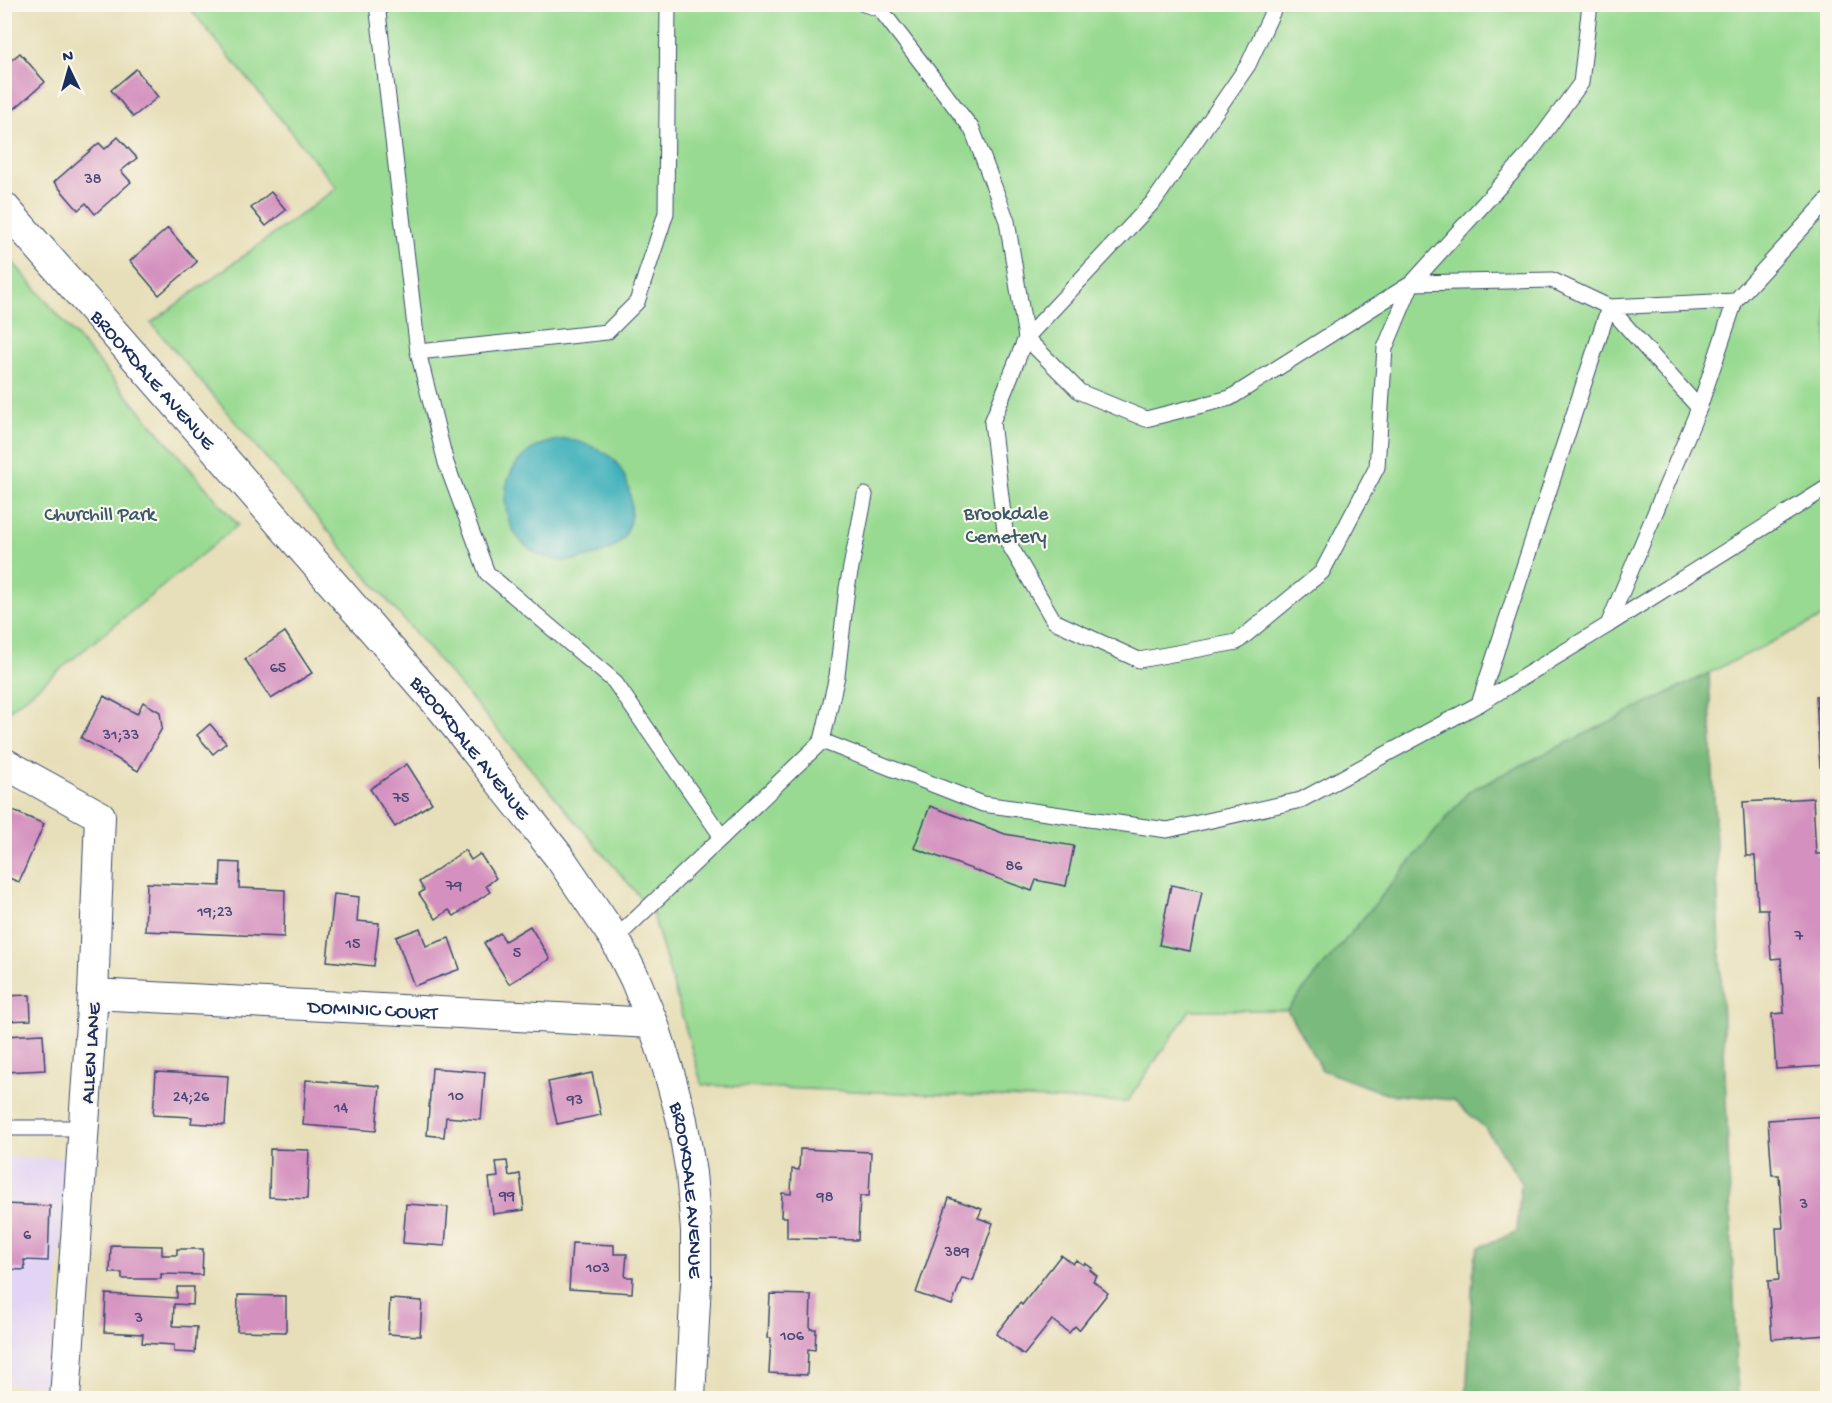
<svg xmlns="http://www.w3.org/2000/svg" width="1832" height="1403" font-family="'Gochi Hand',sans-serif">
<style>
.built{fill:#e1d4f4}
.green{fill:#98da91;stroke:#5a8478;stroke-width:1.5}
.forest{fill:#7aba7b;stroke:#4a746c;stroke-width:1.5}
.water{fill:#41b1bb;stroke:#2e708c;stroke-width:1.5}
.building{fill:#d491bf}
.lines{fill:none;stroke-linecap:round;stroke-linejoin:round}
.service-casing{stroke:#3a496c;stroke-width:17}
.minor-casing{stroke:#3a496c;stroke-width:32}
.service{stroke:#fff;stroke-width:15}
.minor{stroke:#fff;stroke-width:30}
.labels{text-anchor:middle;stroke-width:4.5;stroke-linejoin:round;paint-order:stroke}
.number-label{font-size:16px;fill:#494876}
.street-label{font-size:20px;fill:#1b2f5e;stroke:#fbf7ec}
.park-label{font-size:20px;fill:#3a5a6b;stroke:#fbf7ec}
</style>
<rect width="100%" height="100%" fill="#fbf7ec"/>
<filter id="ink" filterUnits="userSpaceOnUse"><feTurbulence type="fractalNoise" baseFrequency=".0167" numOctaves="2"/><feDisplacementMap in="SourceGraphic" scale="12" xChannelSelector="R" yChannelSelector="G"/><feConvolveMatrix kernelMatrix="1 2 1 2 8 2 1 2 1" color-interpolation-filters="sRGB"/></filter>
<filter id="wash" filterUnits="userSpaceOnUse"><feTurbulence type="fractalNoise" baseFrequency=".008" numOctaves="4" result="noise"/><feDisplacementMap in="SourceGraphic" scale="24" xChannelSelector="R" yChannelSelector="G"/><feGaussianBlur stdDeviation="1.35" result="paint"/><feColorMatrix in="noise" values="0 0 0 0 0 0 0 0 0 0 0 0 0 0 0 0 0 1.4 0 .05"/><feComposite in="paint" operator="in"/></filter>
<g filter="url(#wash)">
<rect width="100%" height="100%" fill="#e7dfb9"/>
<polygon class="built" points="5,1157 67,1158 50,1385 5,1384"/>
<g class="green">
<polygon points="187,5 1827,5 1827,615 1469,791 1287,1010 1190,1010 1127,1102 702,1085 652,911 151,323 337,188"/>
<polygon points="5,253 238,525 5,714"/>
</g>
<polygon class="forest" points="1709,673 1738,1398 1466,1398 1474,1259 1479,1247 1496,1241 1517,1231 1521,1181 1485,1128 1453,1100 1386,1094 1322,1070 1287,1010 1469,791"/>
<path class="water" d="M569 439C582 443 596 446 607 454 632 471 641 523 618 544 609 552 596 555 585 558 496 581 469 445 569 439Z"/>
<g id="blocks">
<g class="building">
<polygon points="20,53 45,82 4,118 4,66"/>
<polygon points="136,69 158,97 133,117 111,90"/>
<polygon points="118,137 137,158 121,171 131,182 95,214 86,203 78,210 54,182 99,143 105,149"/>
<polygon points="271,192 286,210 266,226 251,208"/>
<polygon points="168,228 197,262 159,295 130,261"/>
<polygon points="285,632 312,673 271,699 245,659"/>
<polygon points="1828,695 1828,767 1820,767 1816,696"/>
<polygon points="104,696 137,714 143,702 160,712 162,728 138,771 81,738"/>
<polygon points="210,724 226,743 213,754 197,735"/>
<polygon points="407,764 432,803 395,827 370,789"/>
<polygon points="1813,798 1816,854 1826,854 1828,873 1828,1066 1776,1069 1772,1014 1784,1013 1781,958 1771,959 1768,909 1758,909 1755,856 1746,856 1743,802"/>
<polygon points="930,806 1005,834 1074,846 1066,886 1036,880 1032,891 914,848"/>
<polygon points="4,807 44,824 19,882 4,876"/>
<polygon points="465,850 471,860 480,854 496,878 486,886 490,892 454,916 449,910 436,919 419,894 424,890 419,882"/>
<polygon points="221,862 240,863 239,888 285,890 284,937 145,931 147,883 220,886"/>
<polygon points="1171,885 1202,891 1190,951 1159,945"/>
<polygon points="334,894 359,897 357,921 379,923 374,966 327,961"/>
<polygon points="530,926 550,959 509,984 484,943 500,933 505,941"/>
<polygon points="420,928 426,946 449,938 460,969 414,986 396,937"/>
<polygon points="30,995 31,1020 4,1021 4,996"/>
<polygon points="43,1034 45,1070 4,1072 4,1036"/>
<polygon points="432,1068 485,1072 481,1120 446,1117 444,1137 427,1135"/>
<polygon points="156,1072 228,1076 225,1125 191,1123 192,1117 153,1115"/>
<polygon points="592,1073 601,1115 557,1124 548,1082"/>
<polygon points="306,1080 380,1086 376,1131 303,1125"/>
<polygon points="1828,1116 1828,1335 1772,1339 1768,1281 1779,1280 1776,1228 1783,1228 1779,1175 1772,1175 1768,1120"/>
<polygon points="270,1149 309,1150 307,1199 269,1197"/>
<polygon points="800,1149 871,1152 869,1196 860,1196 858,1240 787,1238 787,1217 781,1217 782,1193 791,1194 792,1169 799,1170"/>
<polygon points="507,1161 509,1176 520,1174 524,1210 493,1214 489,1178 498,1177 496,1162"/>
<polygon points="949,1198 982,1209 978,1218 993,1223 973,1281 962,1278 952,1305 916,1293"/>
<polygon points="4,1204 50,1206 48,1261 24,1260 25,1270 4,1269"/>
<polygon points="406,1204 448,1207 445,1246 403,1243"/>
<polygon points="572,1243 614,1245 614,1254 627,1254 625,1277 633,1277 632,1293 569,1289"/>
<polygon points="111,1245 162,1246 162,1255 177,1255 177,1249 203,1249 202,1275 161,1274 161,1279 122,1279 122,1273 110,1273"/>
<polygon points="1061,1255 1073,1264 1076,1260 1084,1265 1085,1263 1092,1268 1090,1270 1097,1276 1093,1281 1108,1293 1079,1330 1075,1326 1069,1333 1052,1320 1024,1355 996,1334 1020,1303 1022,1305"/>
<polygon points="177,1287 194,1287 193,1305 174,1304 173,1326 197,1327 195,1353 174,1352 174,1345 142,1343 143,1334 104,1332 106,1294 177,1298"/>
<polygon points="770,1294 811,1295 810,1329 816,1329 815,1350 808,1349 807,1375 769,1373 771,1338 768,1338"/>
<polygon points="238,1295 286,1296 286,1332 237,1331"/>
<polygon points="390,1299 422,1301 420,1336 388,1334"/>
</g>
</g>
</g>
<g filter="url(#ink)">
<use href="#blocks" fill-opacity="0" stroke="#3a496c" stroke-width="1.5"/>
<g class="lines">
<g class="service-casing">
<g id="service">
<polyline points="377,4 418,352 607,332 637,302 666,213 668,4"/>
<polyline points="864,4 880,9 972,129 1007,221 1026,338 1080,392 1146,419 1230,398 1412,283 1528,155 1581,83 1590,4"/>
<polyline points="1276,4 1248,65 1155,200 1026,338 992,422 1006,539 1054,621 1139,660 1237,642 1322,572 1377,467 1385,348 1412,283 1552,280 1609,307 1479,704"/>
<polyline points="418,352 446,463 487,573 614,681 722,837 822,741 983,804 1167,830 1301,800 1479,704 1608,625 1699,408 1735,301 1828,200"/>
<polyline points="1699,408 1609,307 1735,301"/>
<polyline points="1608,625 1828,487"/>
<polyline points="822,741 837,676 847,588 865,495"/>
<polyline points="615,939 722,837"/>
<polyline points="4,1128 84,1128"/>
</g>
</g>
<g class="minor-casing">
<g id="minor">
<path id="s1" d="M4 207 444 711 560 858 615 939 635 979 653 1023 668 1069 682 1120 691 1173 696 1231V1282L690 1398"/>
<polyline points="4,763 100,816 93,994 65,1398"/>
<path id="s2" d="M93 994 653 1023"/>
</g>
</g>
<use href="#service" class="service"/>
<use href="#minor" class="minor"/>
</g>
</g>
<g class="labels">
<g class="number-label">
<text x="93" y="183">38</text>
<text x="278" y="672">65</text>
<text x="121" y="739">31;33</text>
<text x="401" y="802">75</text>
<text x="1014" y="870">86</text>
<text x="454" y="890">79</text>
<text x="215" y="916">19;23</text>
<text x="1799" y="940">7</text>
<text x="353" y="948">15</text>
<text x="517" y="957">5</text>
<text x="456" y="1100">10</text>
<text x="191" y="1101">24;26</text>
<text x="575" y="1104">93</text>
<text x="341" y="1112">14</text>
<text x="507" y="1200">99</text>
<text x="825" y="1201">98</text>
<text x="1804" y="1208">3</text>
<text x="27" y="1239">6</text>
<text x="957" y="1256">389</text>
<text x="598" y="1272">103</text>
<text x="139" y="1322">3</text>
<text x="792" y="1340">106</text>
</g>
<g class="street-label">
<text dy="7" stroke="none"><textPath href="#s1" startOffset="228">BROOKDALE AVENUE</textPath></text>
<text dy="7" stroke="none"><textPath href="#s1" startOffset="714">BROOKDALE AVENUE</textPath></text>
<text dy="7" stroke="none"><textPath href="#s2" startOffset="280">DOMINIC COURT</textPath></text>
<text transform="translate(89 1053) rotate(-86)" y="7">ALLEN LANE</text>
<text dy="7" stroke="none"><textPath href="#s1" startOffset="1218">BROOKDALE AVENUE</textPath></text>
</g>
<g class="park-label">
<text x="1006" y="519">Brookdale<tspan x="1006" dy="23">Cemetery</tspan></text>
<text x="100" y="520">Churchill Park</text>
</g>
</g>
<rect width="1832" height="1403" fill="none" stroke="#fbf7ec" stroke-width="24"/>
<g transform="translate(69 69) rotate(355)" stroke="#fbf7ec" stroke-width="4.5" paint-order="stroke">
<path d="M0-4.5L10 22L0 15L-10 22Z" fill="#1b2f5e"/>
<text y="-9" font-size="16" font-weight="bold" text-anchor="middle" fill="#1b2f5e">N</text>
</g>
</svg>
